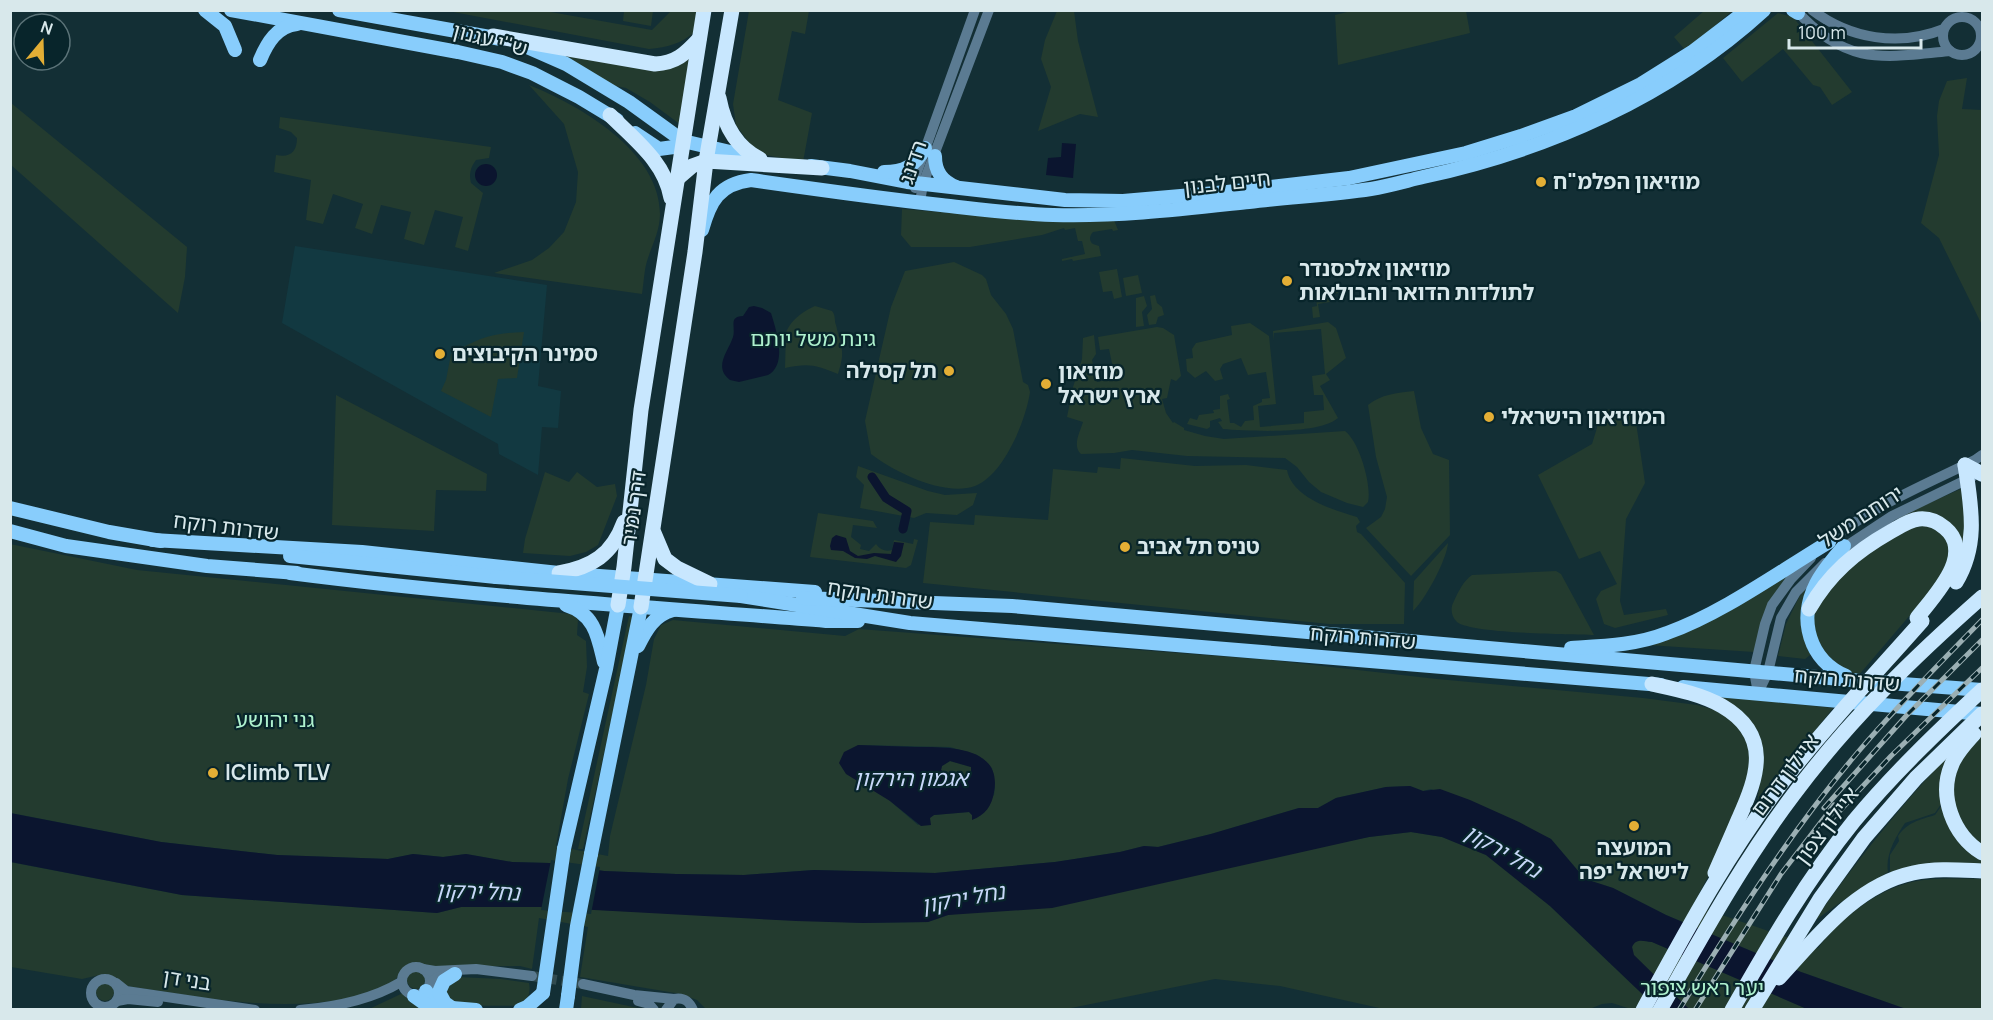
<svg xmlns="http://www.w3.org/2000/svg" width="1993" height="1020" font-family="Manrope,'Noto Sans Hebrew',sans-serif">
<style>
.built{fill:#123941}
.green{fill:#233b2f;fill-rule:evenodd}
.water{fill:#0b152f;fill-rule:evenodd}
.pier{fill:#132f35}
.lines{fill:none;stroke-linecap:round;stroke-linejoin:round}
.canal{stroke:#0b152f;stroke-width:9}
.minor-tunnel{stroke:#314b50;stroke-width:10;stroke-dasharray:10 5;stroke-linecap:butt}
.minor{stroke:#5b7b92;stroke-width:10}
.major{stroke:#88cdfc;stroke-width:14}
.highway{stroke:#c8e7fe;stroke-width:15}
.rail-casing{stroke:#9bafb3;stroke-width:5}
.rail{stroke:#08252b;stroke-width:3;stroke-dasharray:9;stroke-linecap:butt}
.major-bridge{stroke:#88cdfc;stroke-width:14}
.highway-bridge{stroke:#c8e7fe;stroke-width:15}
.poi-dot{fill:#e3ae35;stroke:#08252b;stroke-width:2}
.labels{text-anchor:middle;stroke-width:4.5;stroke-linejoin:round;paint-order:stroke}
.street-label{font-size:21px;fill:#d8e8eb;stroke:#08252b}
.poi-label{font-size:21px;font-weight:bold;fill:#d8e8eb;stroke:#08252b;text-anchor:start}
.park-label{font-size:21px;fill:#aef1ce;stroke:#08252b}
.water-label{font-size:22px;font-style:italic;fill:#c8d8f9;stroke:#08252b}
</style>
<rect width="100%" height="100%" fill="#132f35"/>
<polygon class="built" points="295,246 547,285 538,386 561,391 558,428 542,427 538,475 499,454 498,444 282,323"/>
<g class="green">
<polygon points="1355,10 1466,11 1470,33 1338,65 1335,15"/>
<path d="M448 11H545L652 30 671 11H699L695 32C680 44 668 47 649 49Z"/>
<polygon points="624,11 653,11 651,26 623,21"/>
<polygon points="749,11 809,11 805,34 792,31 778,100 812,113 803,162 766,155 753,148 736,125 733,104"/>
<polygon points="1057,11 1074,11 1078,41 1098,117 1080,114 1038,131 1051,87 1041,59 1045,40"/>
<polygon points="1704,11 1732,11 1686,51 1674,37"/>
<polygon points="1778,13 1793,17 1852,92 1832,105 1820,87 1813,85 1783,49 1742,82 1723,58"/>
<polygon points="542,47 615,63 695,52 681,125 650,102 626,88 610,85"/>
<polygon points="1967,78 1962,109 1982,110 1982,325 1939,238 1921,223 1939,155 1937,116 1939,101 1947,81"/>
<path d="M529 85C579 105 660 151 660 214 660 230 653 243 648 258 644 269 644 282 642 294L494 273 532 260 549 248 564 232 576 202 578 172 564 124Z"/>
<polygon points="11,103 187,247 185,277 178,313 11,165"/>
<path d="M280 117 491 147 489 158 476 160C470 168 469 174 471 183L483 193 468 251 455 247 463 217 435 210 424 245 404 239 411 212 381 205 372 234 355 228 363 204 333 194 323 224 306 220 311 180 274 172 276 155C290 158 297 152 297 138L291 132 279 128Z"/>
<path d="M902 209 1038 220H1114L1118 230 1113 231 1112 229 1093 232C1089 236 1089 241 1093 244L1099 246 1101 256 1073 261 1072 259 1062 261V259L1085 254 1082 241H1078L1075 228 1065 230 1064 228 1042 235 970 247H911L901 235Z"/>
<path d="M954 262 982 275 986 279 991 295 1006 314 1013 329 1023 382 1028 385 1030 392C1026 420 1004 475 975 486 945 497 894 472 871 454L865 421 891 307 905 271Z"/>
<polygon points="1117,269 1122,297 1114,299 1112,291 1103,292 1099,272"/>
<polygon points="1138,275 1142,293 1126,296 1123,278"/>
<polygon points="1338,288 1338,293 1329,295 1330,302 1318,304 1320,317 1313,318 1312,307 1317,306 1315,292"/>
<polygon points="1155,295 1157,303 1162,307 1164,315 1158,317 1156,324 1149,325 1147,315 1152,309 1150,296"/>
<polygon points="1144,296 1147,306 1142,312 1144,326 1136,327 1136,298"/>
<path d="M815 306 832 311C836 316 834 320 836 325 841 348 846 350 838 374 816 365 809 363 785 368L786 332C792 319 802 312 815 306Z"/>
<path d="M1328 322 1336 328 1346 358 1326 374 1330 380 1320 386 1338 418C1318 435 1249 431 1223 429L1218 422 1222 421 1220 418 1210 421V427L1207 429 1187 424 1190 418 1197 420 1199 415 1214 413 1213 410 1220 409V396L1228 394 1230 399 1227 400 1230 423H1234L1241 427 1245 421 1254 420 1253 406 1262 402V399L1270 398 1266 372 1248 375 1241 358 1223 364 1220 369 1223 379 1215 381 1206 371 1195 378 1187 371 1186 359 1193 358 1192 349 1196 343 1232 335 1231 326 1250 323 1269 336 1276 404 1258 406 1260 427 1304 423V412L1324 410 1323 395H1314L1312 376 1325 374 1321 329 1274 333V341L1273 331Z"/>
<path d="M1157 327 1163 328 1174 335 1181 376 1176 381 1171 379 1167 398 1162 399 1166 413 1173 423 1174 422 1184 428V430L1205 436 1224 439 1345 431C1359 441 1372 485 1368 502L1363 507 1347 503 1321 492 1309 482 1297 467 1285 458 1187 456 1132 450 1114 453 1081 454C1072 446 1080 432 1083 422L1067 417 1073 387 1082 359 1083 338 1094 335 1096 354 1092 360 1097 382 1115 378 1109 349 1100 350 1098 337Z"/>
<path d="M524 332 517 378 498 379 491 417 441 391 446 380 451 354C478 338 493 333 524 332Z"/>
<path d="M1414 391 1421 428 1433 454 1449 460 1450 535 1411 576 1366 528 1381 517 1385 509 1387 497 1376 457 1368 405C1382 394 1396 393 1414 391Z"/>
<polygon points="336,395 487,474 486,491 436,490 434,531 332,525"/>
<polygon points="1634,409 1645,483 1626,519 1620,601 1624,615 1666,609 1668,615 1615,628 1604,624 1596,599 1601,591 1617,584 1600,551 1579,559 1538,475 1592,444 1597,428 1596,410"/>
<path d="M1121 458 1195 466 1246 465 1287 470C1292 498 1334 510 1357 517L1360 522 1356 526 1357 532 1361 534 1405 583 1404 624H1329L923 583 930 522 974 525 975 515 1048 520 1053 469 1097 473 1098 467 1120 469Z"/>
<polygon points="858,466 928,491 945,495 977,493 973,505 957,515 926,513 914,518 860,508 864,485 856,477"/>
<polygon points="545,472 569,482 577,472 597,487 615,484 617,496 598,545 586,552 570,556 523,553 525,539"/>
<polygon points="1963,488 1967,513 1964,552 1957,533 1895,518"/>
<path d="M818 513 873 521 877 528 853 525 851 537 861 545 860 549 869 551 876 544C880 550 886 552 892 550L894 540 913 544 914 539 918 540 911 565 906 568 810 557Z"/>
<polygon points="1926,525 1939,531 1947,541 1949,549 1947,568 1934,587 1858,676 1843,669 1825,653 1815,634 1813,614 1840,573 1901,530"/>
<path d="M1448 543C1447 559 1425 600 1413 611L1414 581Z"/>
<path d="M10 544 137 570 571 614 578 619 577 635 586 641 587 667 583 692 589 694 568 779 556 846 608 856 610 836 646 685 654 639 661 625 673 620 845 636 859 629 1270 660 1437 679 1643 698 1697 705 1715 710 1727 717 1738 727 1745 739 1749 749 1750 772 1712 869 1693 905 1818 948C1839 919 1877 890 1912 882 1935 877 1959 879 1982 879V1009H1906L1801 972 1666 915 1613 888 1585 879 1551 839 1431 789 1423 791 1410 786 1386 787 1336 798 1318 808H1299L1211 834 1158 847 1144 846 1120 852 1055 862 935 873 814 870 744 875 676 874 604 871 549 863 512 862 466 854 443 857 413 854 388 859 277 855 161 842 11 813ZM858 745 950 747 977 755 992 768 995 787 994 795 972 819V815L969 812 934 815 918 825 890 801Z"/>
<polygon points="1794,566 1754,652 1648,645"/>
<path d="M1556 571 1561 574 1594 635C1570 634 1472 634 1457 622 1451 616 1450 608 1454 601 1458 592 1464 580 1472 575Z"/>
<polygon points="1803,589 1808,592 1814,652 1805,659 1778,656 1786,624"/>
<polygon points="629,616 634,617 583,849 578,849"/>
<polygon points="1701,694 1833,708 1757,803 1762,770 1760,741"/>
<polygon points="1982,736 1982,846 1975,841 1958,816 1952,789 1960,759"/>
<path d="M1952 751 1941 804 1935 813 1905 823C1896 836 1885 855 1888 872L1838 904 1813 922C1856 862 1901 805 1952 751Z"/>
<path d="M950 761 971 767V776C961 781 949 777 941 770L942 766Z"/>
<path d="M1942 805 1982 858V866L1890 873V855L1899 841 1898 836C1908 822 1919 820 1935 815Z"/>
<path d="M1411 832 1442 837 1486 855 1550 906 1658 1009H1631L1612 1003 1602 1004 1587 1010 1384 1009 1280 986 1215 979 1066 1009H706L697 1000 681 994 580 977 588 927 539 918 532 969 520 966 430 967C424 965 415 961 408 964 402 968 399 977 393 982 385 988 361 996 350 998 276 1013 201 997 127 986L110 975 104 974 82 979 11 967 10 862 182 895 437 913 461 907H540L863 923 928 922 948 915 1369 837Z"/>
<polygon points="1639,940 1652,942 1807,1009 1689,1009 1633,955 1632,947 1634,942"/>
<circle cx="416" cy="980" r="9"/>
<path d="M458 977 501 979 529 983C531 992 528 1001 520 1006 499 1005 459 1009 443 996L447 984Z"/>
<circle cx="105" cy="992" r="9"/>
<polygon points="403,993 422,1009 367,1010"/>
<polygon points="582,996 638,1008 645,1009 581,1009"/>
</g>
<g class="water">
<polygon points="1062,143 1076,144 1073,178 1046,175 1048,158 1061,157"/>
<circle cx="486" cy="175" r="11"/>
<path d="M754 306 762 308 771 313C776 330 788 364 768 375L739 382 730 380C713 367 728 352 733 337 736 328 728 316 743 316L749 307Z"/>
<polygon points="836,535 846,538 850,551 858,556 874,553 891,554 894,542 904,543 901,556 896,562 875,556 867,559 855,558 843,551 831,550 830,546 832,538"/>
<path d="M858 745C877 746 896 746 915 747 945 747 1003 745 994 792 992 806 985 815 972 820V815L969 812 934 815 930 818 931 825 921 826 890 801 846 774 839 763 844 752ZM950 761 971 767V776C962 781 949 777 941 770L942 766Z"/>
<path d="M1410 786 1423 791 1440 789 1470 800 1519 822 1551 839 1585 879 1613 888 1666 915 1801 972 1906 1009H1807L1652 942C1643 941 1636 938 1632 947L1634 955 1689 1009H1658L1550 906 1486 855 1442 837 1411 832 1369 837 1052 908 948 915 928 922 863 923 796 921 540 907H461L437 913 182 895 11 862 10 813 161 842 277 855 388 859 413 854 443 857 466 854 512 862 549 863 604 871 676 874 744 875 814 870 935 873 1055 862 1120 852 1144 846 1158 847 1211 834 1299 808H1318L1336 798 1386 787Z"/>
</g>
<polygon class="pier" points="551,860 600,867 591,914 541,910"/>
<g class="lines">
<polyline class="canal" points="872,477 886,498 907,511 903,529"/>
<polyline class="minor-tunnel" points="532,976 583,984"/>
<g class="minor">
<path d="M1796 10C1846 66 1882 58 1950 51"/>
<path d="M1812 10C1850 39 1899 47 1944 29"/>
<circle cx="1962" cy="36" r="19"/>
<polyline points="915,188 913,183 975,10"/>
<polyline points="920,202 923,184 989,10"/>
<path d="M1825 545C1867 508 1925 485 1975 460L1982 455"/>
<polyline points="1839,551 1892,516 1972,477"/>
<polyline points="1758,693 1754,671 1765,624 1772,605 1791,579 1811,558"/>
<polyline points="1758,693 1768,672 1781,618 1796,592 1825,563"/>
<circle cx="416" cy="981" r="14"/>
<polyline points="423,969 435,971 476,969 532,976"/>
<circle cx="105" cy="993" r="14"/>
<polyline points="116,983 126,991 255,1010"/>
<polyline points="430,983 438,977 448,975"/>
<polyline points="583,984 634,995 674,999"/>
<polyline points="117,1001 128,999 158,1002"/>
<polyline points="638,1001 649,1004 654,1010"/>
<path d="M300 1010C335 1007 371 1000 401 982"/>
<path d="M666 1010 674 999C684 997 689 1001 693 1010"/>
</g>
<g class="major">
<polyline points="205,10 225,26 235,50"/>
<polyline points="231,10 458,52 502,62 532,73 579,97 617,120"/>
<polyline points="339,10 501,39"/>
<polyline points="1793,10 1798,13"/>
<polyline points="525,46 566,64 629,102 683,141 756,158"/>
<path d="M260 60C267 43 277 26 297 24"/>
<polyline points="635,133 659,149 674,147 683,141"/>
<path d="M935 156C935 172 942 181 956 187"/>
<polyline points="811,166 850,171 907,182 1065,200 1123,201 1227,192 1349,178 1466,153 1521,136 1576,116 1641,84 1692,52 1747,10"/>
<path d="M884 172C904 172 915 166 925 148"/>
<path d="M702 230C710 201 719 184 751 180 814 189 878 198 941 205 978 209 1015 214 1053 215 1119 217 1184 209 1249 202 1290 197 1331 195 1371 189 1389 186 1406 181 1423 177 1548 150 1669 97 1764 10"/>
<polyline points="10,508 109,532 161,541"/>
<polyline points="10,531 66,546 207,566 297,573"/>
<polyline points="153,540 362,552 559,573 815,592"/>
<path d="M1844 546C1834 558 1823 570 1816 584 1798 620 1809 660 1846 676"/>
<polyline points="290,556 496,577"/>
<path d="M290 573C468 596 647 607 826 621H858"/>
<polyline points="741,596 910,623 1661,685"/>
<polyline points="803,598 1012,606 1863,681 1982,690"/>
<path d="M566 605C595 614 598 637 604 662"/>
<path d="M638 646C646 630 654 615 673 610"/>
<path d="M1571 648C1604 646 1637 645 1667 633 1721 614 1779 572 1829 542"/>
<polyline points="1683,687 1982,714"/>
<polyline points="564,849 606,669 618,605"/>
<polyline points="591,854 641,607"/>
<polyline points="426,991 431,999 444,1006"/>
<polyline points="414,996 428,1006 476,1010"/>
<polyline points="452,1008 445,1003 439,992 444,981 455,974"/>
<polyline points="520,1010 527,1007 543,993"/>
<polyline points="566,1010 568,996"/>
</g>
<g class="highway">
<path d="M493 36 655 64C676 63 685 54 699 39"/>
<path d="M719 98C724 124 735 147 760 159"/>
<path d="M610 115C635 140 665 162 671 198"/>
<polyline points="678,178 692,166 706,161 822,168"/>
<polyline points="1965,465 1982,474"/>
<polyline points="654,533 665,559 677,568 710,584"/>
<path d="M559 573C592 567 612 555 624 522"/>
<path d="M1956 582C1979 544 1971 506 1965 465"/>
<polyline points="618,605 624,567 641,410 704,10"/>
<polyline points="641,607 695,252 706,161 732,10"/>
<path d="M1809 609C1829 574 1855 552 1890 532 1899 527 1909 520 1919 519 1929 518 1938 522 1945 528 1976 554 1933 597 1917 618"/>
<path d="M1652 684C1675 689 1701 694 1722 706 1772 735 1758 776 1739 818 1731 837 1723 855 1715 873"/>
<path d="M1974 734C1966 743 1957 752 1952 764 1938 796 1953 835 1982 853"/>
<path d="M1779 978C1817 937 1856 885 1913 873 1936 868 1959 870 1982 871"/>
<polyline points="1752,1010 1820,899 1864,838 1916,778 1982,714"/>
</g>
<g class="rail-casing">
<g id="rail">
<polyline points="1824,808 1906,716 1982,640"/>
<polyline points="1832,819 1891,756 1982,668"/>
<path d="M1679 1010C1734 921 1790 832 1858 752 1897 706 1940 663 1982 620"/>
<polyline points="1695,1010 1781,874 1834,805"/>
</g>
</g>
<use href="#rail" class="rail"/>
<g class="major-bridge">
<polyline points="496,577 741,596"/>
<polyline points="543,993 564,849"/>
<polyline points="568,996 577,926 591,854"/>
</g>
<g class="highway-bridge">
<path d="M1643 1010C1686 931 1729 851 1784 780 1827 725 1876 673 1922 621"/>
<path d="M1660 1010C1702 936 1743 861 1794 794 1849 720 1914 657 1982 597"/>
<path d="M1732 1010C1769 945 1807 879 1854 821 1893 774 1938 731 1982 690"/>
</g>
</g>
<g class="poi-dot">
<circle cx="1541" cy="182" r="6"/>
<circle cx="1287" cy="281" r="6"/>
<circle cx="440" cy="354" r="6"/>
<circle cx="949" cy="371" r="6"/>
<circle cx="1046" cy="384" r="6"/>
<circle cx="1489" cy="417" r="6"/>
<circle cx="1125" cy="547" r="6"/>
<circle cx="213" cy="773" r="6"/>
<circle cx="1634" cy="826" r="6"/>
</g>
<g class="labels">
<g class="street-label">
<text transform="translate(490 40) rotate(15)" y="7">ש''י עגנון</text>
<text transform="translate(913 162) rotate(-71)" y="7">רדינג</text>
<text transform="translate(1227 183) rotate(-6)" y="7">חיים לבנון</text>
<text transform="translate(634 508) rotate(-82)" y="7">דרך נמיר</text>
<text transform="translate(1861 517) rotate(-33)" y="7">ירוחם משל</text>
<text transform="translate(226 527) rotate(7)" y="7">שדרות רוקח</text>
<text transform="translate(880 595) rotate(8)" y="7">שדרות רוקח</text>
<text transform="translate(1363 638) rotate(5)" y="7">שדרות רוקח</text>
<text transform="translate(1847 680) rotate(5)" y="7">שדרות רוקח</text>
<text transform="translate(1785 775) rotate(-53)" y="7">איילון דרום</text>
<text transform="translate(1827 826) rotate(-53)" y="7">איילון צפון</text>
<text transform="translate(187 980) rotate(9)" y="7">בני דן</text>
</g>
<g class="poi-label">
<text x="1553" y="189">מוזיאון הפלמ"ח</text>
<text x="1299" y="276">מוזיאון אלכסנדר<tspan x="1299" dy="24">לתולדות הדואר והבולאות</tspan></text>
<text x="452" y="361">סמינר הקיבוצים</text>
<text x="937" y="378" text-anchor="end">תל קסילה</text>
<text x="1058" y="379">מוזיאון<tspan x="1058" dy="24">ארץ ישראל</tspan></text>
<text x="1501" y="424">המוזיאון הישראלי</text>
<text x="1137" y="554">טניס תל אביב</text>
<text x="225" y="780">IClimb TLV</text>
<text x="1634" y="855" text-anchor="middle">המועצה<tspan x="1634" dy="24">לישראל יפה</tspan></text>
</g>
<g class="park-label">
<text x="813" y="346">גינת משל יותם</text>
<text x="275" y="727">גני יהושע</text>
<text x="1702" y="995">יער ראש ציפור</text>
</g>
<g class="water-label">
<text x="911" y="786">אגמון הירקון</text>
<text transform="translate(1503 851) rotate(30)" y="8">נחל ירקון</text>
<text transform="translate(478 891) rotate(2)" y="8">נחל ירקון</text>
<text transform="translate(963 898) rotate(-10)" y="8">נחל ירקון</text>
</g>
</g>
<rect width="1993" height="1020" fill="none" stroke="#d8e8eb" stroke-width="24"/>
<g transform="translate(42 42) rotate(19)"><circle r="28" fill="#08252b" stroke="#5b7378" stroke-width="1.5"/>
<path d="M0-4.5L10 22L0 15L-10 22Z" fill="#e3ae35"/>
<text y="-9" font-size="16" font-weight="bold" text-anchor="middle" fill="#d8e8eb">N</text>
</g>
<path d="M1789 39v9h132v-9" fill="none" stroke="#d8e8eb" stroke-width="3"/>
<text x="1798" y="39" font-size="18" fill="#d8e8eb" stroke="#08252b" stroke-width="4.5" paint-order="stroke">100 m</text>
</svg>
